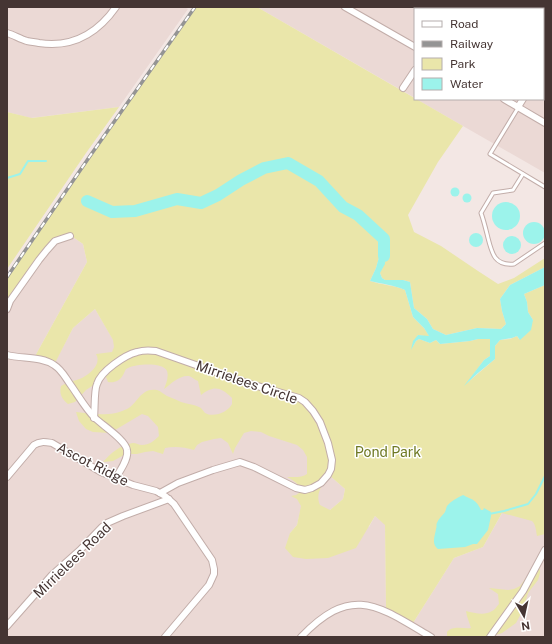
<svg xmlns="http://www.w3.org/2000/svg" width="552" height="644" font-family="'Public Sans',sans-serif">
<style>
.residential{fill:#ebd9d5}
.green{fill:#eae6aa;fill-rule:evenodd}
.water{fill:#9cf3eb}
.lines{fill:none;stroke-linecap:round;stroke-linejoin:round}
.stream{stroke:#9cf3eb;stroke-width:2}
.river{stroke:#9cf3eb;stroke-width:12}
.service-casing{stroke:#c2ada9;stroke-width:5}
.minor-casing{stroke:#c2ada9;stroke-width:8}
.tertiary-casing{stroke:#c2ada9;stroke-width:9}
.service{stroke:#fff;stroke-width:3}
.minor{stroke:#fff;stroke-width:6}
.tertiary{stroke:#fff;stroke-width:7}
.rail-casing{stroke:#949494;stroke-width:3.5}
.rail{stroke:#fff;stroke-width:2;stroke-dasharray:6;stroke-linecap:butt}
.labels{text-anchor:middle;stroke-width:3;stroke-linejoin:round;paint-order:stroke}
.street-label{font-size:14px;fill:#453533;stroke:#fff}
.park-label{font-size:14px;fill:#6f7924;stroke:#fff}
</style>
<rect width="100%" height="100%" fill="#f3e7e4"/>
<g class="residential">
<polygon points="7,7 184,7 188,9 119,107 31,118 7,112"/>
<polygon points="257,7 545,7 545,173 416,99 543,99 543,9 415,9 415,98"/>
<polygon points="70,235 83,244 87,262 34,358 54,364 73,328 95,309 124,358 247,383 329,475 345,489 343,499 330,510 300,512 297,525 290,533 369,527 375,516 385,524 386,609 413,623 454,558 483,547 510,499 545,505 545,637 7,637 7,309 55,241"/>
</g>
<g class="green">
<path d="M195 7H257L463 126 438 162 408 215 414 232 441 246 478 271 498 284 514 278 545 258V267L510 285 500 299 502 311 506 324 501 329 477 328 446 335 433 329 427 319 414 308 410 282 403 280H385L382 278 380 273 384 241 376 268 370 281C382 285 394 285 405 290L413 317 424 328 430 337 418 335 412 348 416 341 419 339 430 343 436 340 440 344 470 341 478 339H490V356L484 360 467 383 495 359V346L500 340 510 339 517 336 519 339 533 320 528 312 527 302 524 294 545 285V534L537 536C536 531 536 525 532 521L502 513 483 547 454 558 413 623 386 609 385 525 375 516 356 548 328 558 306 559 293 557 285 548 290 533 297 525 301 506 297 499 291 496 296 495 299 493C301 484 294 481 287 477 294 477 302 478 307 474V457L303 450 297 445 269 436 261 432 251 431 244 433 235 448 233 454 228 443 221 438 214 439 202 442 197 445 194 450C184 447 175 446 165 448L163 454 153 451 145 452 137 454H129L124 455 113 461 103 462C111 453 120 445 133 443 136 443 139 445 142 445 149 445 154 441 159 436L158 427 148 416 142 414 110 433 93 432 86 429 79 421 76 412C93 414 111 417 127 409 138 403 141 387 157 390 161 391 163 394 167 396 172 398 177 400 181 402 187 404 193 404 199 407 202 408 203 411 205 413 214 418 228 412 232 404 232 403 232 398 232 398 221 387 214 385 201 395L198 381C195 380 192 377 189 376 179 375 171 384 164 389 166 384 169 377 167 371 163 362 136 364 128 368 125 369 125 372 123 375 120 381 114 383 108 382L106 377 86 390 75 402 68 404C62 399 59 394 61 386 67 382 75 381 82 378 90 374 102 364 96 354L112 352 114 347 113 340 95 309 73 328 54 365 34 358 87 262 83 244 70 235 55 241 7 309V277L90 156ZM329 475 345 489 343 499 330 510 320 505C315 494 322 485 329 475Z"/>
<polygon points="119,107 86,153 7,269 7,112 32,118"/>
<path d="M540 569V573L538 580 528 593 523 610 516 623 502 633 489 637H447V632C453 625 463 629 471 628L467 616 466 611C474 613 485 616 492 611 495 610 497 606 499 604L498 594 489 588 508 590 514 589 520 586 528 575Z"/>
</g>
<g class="water">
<circle cx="455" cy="192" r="4.5"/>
<circle cx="467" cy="198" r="4.5"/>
<circle cx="506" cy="216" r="14"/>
<circle cx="534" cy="233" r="11"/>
<circle cx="476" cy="240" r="7"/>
<circle cx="512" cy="245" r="9"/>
<path d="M384 239 385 264 380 273 382 278 385 280H403L410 282 414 308 427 319 433 329 446 335 477 328 501 329 506 324 502 311 500 299 510 285 545 267V285L524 294 527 302 528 312 533 320 531 330 520 340 517 336 512 338 500 340 495 346V359L478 373 464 386 484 360 490 356V339H478L470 341 440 344 436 340 430 343 419 339 416 341 411 350 413 341 418 335 429 336 424 328 413 317 405 290C394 285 382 284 370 281L376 268Z"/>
<path d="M463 495C472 500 476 499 481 510H483L484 508 491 512V516L488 530 477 544H473L465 547 438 549C431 544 435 536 436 529 437 527 436 524 437 523 439 518 442 516 445 512 446 510 446 508 447 506 451 501 457 498 463 495Z"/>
</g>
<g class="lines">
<g class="stream">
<polyline points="7,178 20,174 28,161 46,161"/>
<polyline points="489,514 504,511 528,504 536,494 545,476"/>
</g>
<polyline class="river" points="87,201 112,212 135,211 177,199 201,203 218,195 241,180 264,168 288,163 319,181 343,207 358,215 384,239 384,256"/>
<g class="service-casing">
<g id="service">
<polyline points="518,108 490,154 545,187"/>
<path d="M523 174 513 190 493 193 481 213C484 221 486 230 488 238 492 254 495 266 514 264L545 243"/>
</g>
</g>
<g class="minor-casing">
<g id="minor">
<polyline points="345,7 415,47"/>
<polyline points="457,9 459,7"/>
<path d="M7 33C14 35 20 39 27 41 31 42 35 42 39 43 72 48 97 34 116 7"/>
<polyline points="543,65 545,61"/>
<polyline points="403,88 415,70"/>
<polyline points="504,99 545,123"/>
<polyline points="518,107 523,99"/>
<polyline points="7,309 10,301 39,260 47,250 55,241 70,236"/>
<path d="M7 355C22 359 41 356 54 365 62 370 65 377 70 384 78 395 85 408 95 418 102 425 126 440 127 450 129 459 120 470 116 478"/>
<path d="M94 418C95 409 94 390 97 384 101 371 125 355 137 352 143 350 149 350 156 351L247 383 299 398 305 402 313 411 320 422 328 443 332 460 331 469 328 475 321 483 312 488 305 490 296 488 254 467 240 462 213 470 178 483 160 493"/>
<path d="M7 477 34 445C40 441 45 442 52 443L101 472 133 485 156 491 165 496 174 504 212 560 214 569V574L209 585 165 637"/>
<polyline points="7,626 52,575 80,550 102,527 107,523 123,516 169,499"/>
<path d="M301 637C352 584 377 605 431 637"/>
<polyline points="490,637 523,591 545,550"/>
</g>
</g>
<g class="tertiary-casing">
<g id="tertiary">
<polyline points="520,7 521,9"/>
<polyline points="543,40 545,43"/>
</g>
</g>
<use href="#service" class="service"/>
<use href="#minor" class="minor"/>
<use href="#tertiary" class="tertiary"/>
<g class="rail-casing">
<polyline id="rail" points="7,277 90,156 195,7"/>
</g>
<use href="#rail" class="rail"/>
</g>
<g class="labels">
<g class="street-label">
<text transform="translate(247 382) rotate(19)" y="5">Mirrielees Circle</text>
<text transform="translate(93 464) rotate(27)" y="5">Ascot Ridge</text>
<text transform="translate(72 560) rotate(-44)" y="5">Mirrielees Road</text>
</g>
<g class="park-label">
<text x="388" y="457">Pond Park</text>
</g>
</g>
<rect width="552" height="644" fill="none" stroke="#453533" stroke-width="16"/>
<rect x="414" y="8" width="130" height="92" fill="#ffffff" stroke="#b5aead"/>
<rect x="422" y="21" width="20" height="6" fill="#ffffff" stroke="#b5aead"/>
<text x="450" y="28" font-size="12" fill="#453533">Road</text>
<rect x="422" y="41" width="20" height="6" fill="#949494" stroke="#b5aead"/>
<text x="450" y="48" font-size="12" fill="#453533">Railway</text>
<rect x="422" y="58" width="20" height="12" fill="#eae6aa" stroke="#b5aead"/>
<text x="450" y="68" font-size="12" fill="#453533">Park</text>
<rect x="422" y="78" width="20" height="12" fill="#9cf3eb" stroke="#b5aead"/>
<text x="450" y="88" font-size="12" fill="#453533">Water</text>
<g transform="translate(524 616) rotate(171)" stroke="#ffffff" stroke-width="3" paint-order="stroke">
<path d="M0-3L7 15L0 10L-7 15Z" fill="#453533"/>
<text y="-6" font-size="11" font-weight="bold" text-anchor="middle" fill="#453533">N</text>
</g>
</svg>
